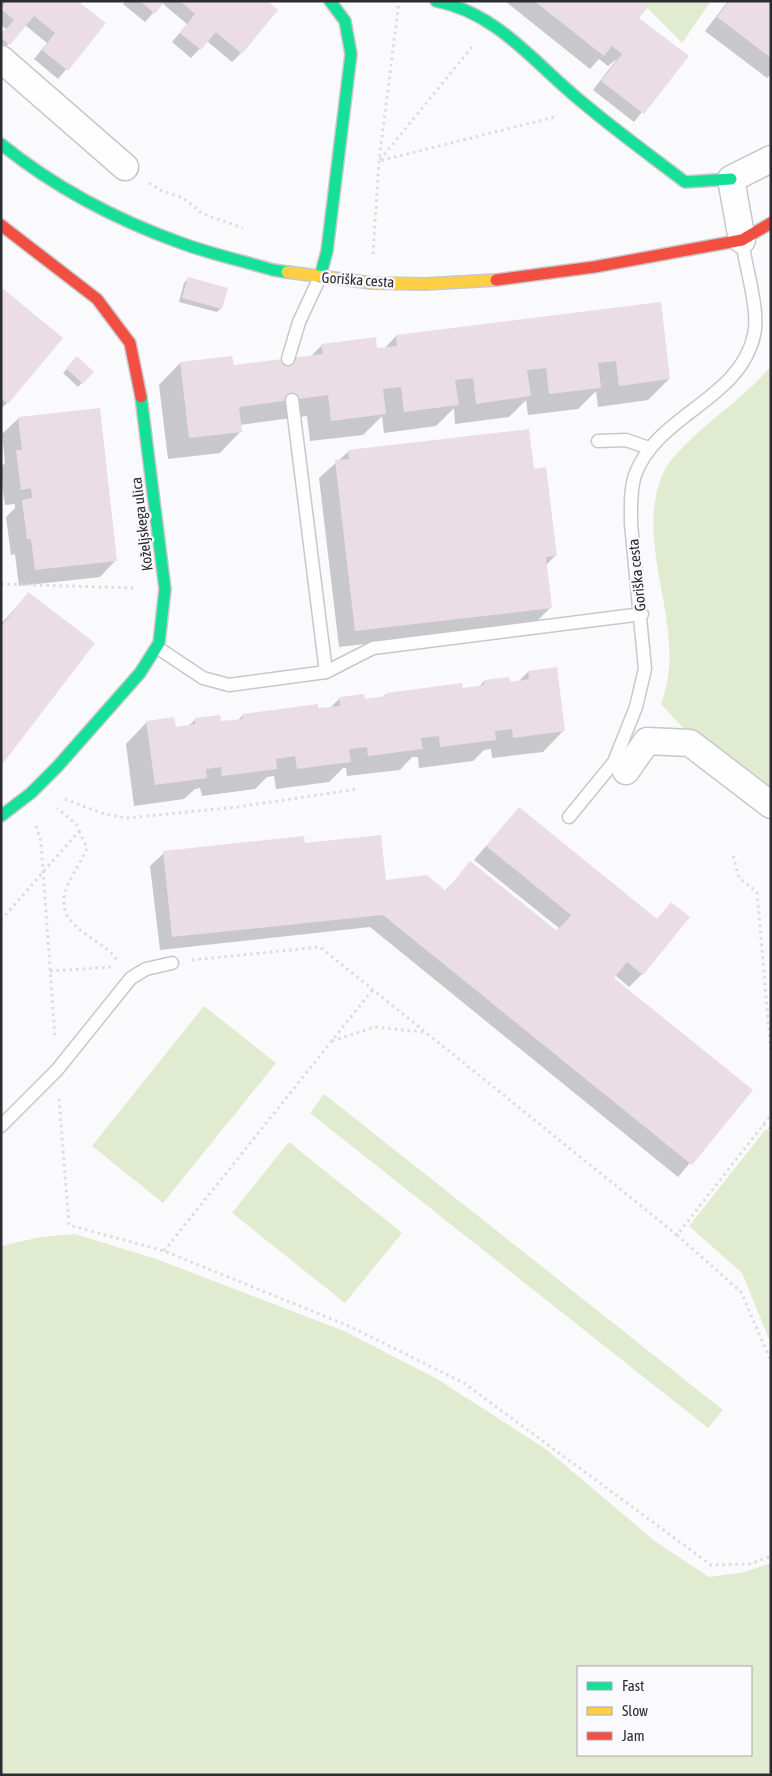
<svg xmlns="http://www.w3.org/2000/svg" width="772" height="1776" font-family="'Asap Condensed',sans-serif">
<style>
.green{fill:#e1ebd0;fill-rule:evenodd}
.shadow{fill:#0003}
.building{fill:#ebdde4}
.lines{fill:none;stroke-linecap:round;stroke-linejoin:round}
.lane-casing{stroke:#c8c8cc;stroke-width:15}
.street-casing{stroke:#c8c8cc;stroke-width:29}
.fast-casing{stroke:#c8c8cc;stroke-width:14}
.slow-casing{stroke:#c8c8cc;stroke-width:14}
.jam-casing{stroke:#c8c8cc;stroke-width:14}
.path{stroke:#ddddde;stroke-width:3;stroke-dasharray:2.5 4;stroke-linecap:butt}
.lane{stroke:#fefeff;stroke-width:12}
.street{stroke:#fefeff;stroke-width:26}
.fast{stroke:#16e098;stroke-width:11}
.slow{stroke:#ffcf43;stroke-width:11}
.jam{stroke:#f24e42;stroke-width:11}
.labels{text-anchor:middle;stroke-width:4.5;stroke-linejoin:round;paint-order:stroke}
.street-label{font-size:15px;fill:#2d2c31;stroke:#f9f9fe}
</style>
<rect width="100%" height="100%" fill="#fafafd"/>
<g class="green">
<polygon points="640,1 711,1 682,43"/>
<path d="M771 366V802L692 738 661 704C691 628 629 544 665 469 670 460 680 450 687 443 714 416 747 395 771 366Z"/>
<polygon points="204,1006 276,1063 163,1203 92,1146"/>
<polygon points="324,1094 723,1410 708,1428 310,1113"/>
<polygon points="766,1129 771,1132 771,1344 742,1273 689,1226"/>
<polygon points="289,1142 402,1233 345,1303 232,1213"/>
<path d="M75 1234 156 1259 344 1331 437 1379 547 1450 656 1542 709 1577 745 1572 771 1563V1775H1V1246L41 1237ZM751 1667V1755H578V1667Z"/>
</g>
<g class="shadow">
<polygon points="1,1 82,1 80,4 104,24 58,79 34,59 47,43 25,25 1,52 1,34 6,29 1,25"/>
<polygon points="125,1 234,1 241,53 232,62 207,41 191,58 172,42 187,24 162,3 145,22 123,4"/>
<polygon points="505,1 639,1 637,18 687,56 634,122 593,90 617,59 608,66 599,59 590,69"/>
<polygon points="728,1 771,1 771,74 767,78 705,31"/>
<polygon points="188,279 221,308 217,312 179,302 184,283"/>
<polygon points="1,289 7,403 1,409"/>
<polygon points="659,303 669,379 648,400 598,407 596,391 578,409 528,415 526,400 509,417 455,424 454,408 436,426 384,433 382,416 363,435 310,441 307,416 240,425 241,431 220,453 168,459 159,385 180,363 233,367 310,357 322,345 384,349 396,336"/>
<polygon points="77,358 92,372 78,387 63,373"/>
<polygon points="19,418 116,560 100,577 19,586 15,554 11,555 6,517 15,508 15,504 5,505 1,476 1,467 5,463 2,434"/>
<polygon points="528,430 532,470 556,555 546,565 551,607 534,624 339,647 319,478 348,452"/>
<polygon points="28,594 1,764 1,624"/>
<polygon points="528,672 564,730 543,752 492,758 491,749 484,750 473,761 419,768 418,757 412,757 400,770 347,776 346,768 343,768 329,782 276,789 274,776 267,777 255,789 202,796 200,788 195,789 184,799 134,806 126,744 147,722 174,728 188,726 195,720 220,723 237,721 243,715 330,708 340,698 364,701 382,698 386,694 479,687 484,681 518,682"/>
<polygon points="519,808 656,920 671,904 642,974 629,987 615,975 612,978 751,1090 678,1177 370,927 160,950 150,866 164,853 304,845 385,882 445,891 471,863 556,932 559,928 474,860"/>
</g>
<g class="building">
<polygon points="6,1 83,1 81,4 106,23 68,71 42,50 55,33 34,16 10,45 1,38 1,35 14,20 1,9"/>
<polygon points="140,1 165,1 155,14"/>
<polygon points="180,1 268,1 278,10 242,54 216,32 201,50 180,33 195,14"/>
<polygon points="534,1 641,1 648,7 639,18 689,56 644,114 601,81 622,54 612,46 604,56"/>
<polygon points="729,1 771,1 771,58 717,17"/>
<polygon points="188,277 228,288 222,309 182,298"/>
<polygon points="1,287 63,338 8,404 1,398"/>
<polygon points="661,302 670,379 619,386 616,361 598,363 601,388 549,394 546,368 527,370 531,396 476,404 473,378 455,380 459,405 404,412 401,387 383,389 386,414 331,421 328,395 239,407 242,432 189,438 180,362 232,356 234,365 323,354 321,344 376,337 377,348 397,346 396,335"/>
<polygon points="77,356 94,372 83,384 66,368"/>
<polygon points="100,408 117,561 35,570 31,539 27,539 22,500 32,498 31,488 21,490 16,450 22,450 18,417"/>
<polygon points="529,429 534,469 546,467 557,556 546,557 552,608 355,631 335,460 349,459 348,450"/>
<polygon points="28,592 95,643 1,766 1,627"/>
<polygon points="557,667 565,731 513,738 512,729 495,731 496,740 440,747 439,736 421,738 423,749 368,756 367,747 349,749 351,762 297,769 295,756 276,759 277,769 222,776 221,767 206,769 207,778 155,785 146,721 174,717 176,727 195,724 195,718 220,715 221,721 243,719 242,714 318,704 318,708 340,706 339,697 364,694 365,699 386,696 386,693 462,683 463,688 484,685 484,680 509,677 510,682 529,679 528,671"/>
<polygon points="519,807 657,919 671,902 690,917 643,975 627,962 614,978 753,1090 692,1165 383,915 172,937 163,851 304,836 305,843 381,835 386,880 427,875 446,891 470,861 557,931 571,915 486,846"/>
</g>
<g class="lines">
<g class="lane-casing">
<g id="lane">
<polyline points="288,359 299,322 320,277"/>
<polyline points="292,400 326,672"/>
<polyline points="598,441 626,440 649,448"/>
<polyline points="158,648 203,678 229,685 326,672 373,648 642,614"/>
<path d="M569 817 614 762 636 707 645 669 631 524C631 508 630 490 635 475 657 414 740 400 754 335 760 311 745 266 742 240"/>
<polyline points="1,1126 57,1070 131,978 146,969 172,963"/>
</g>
</g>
<g class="street-casing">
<g id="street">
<polyline points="1,59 125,167"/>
<polyline points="742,240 731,179 771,159"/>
<polyline points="626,771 647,741 690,743 771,805"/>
</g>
</g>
<g class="fast-casing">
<g id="fast">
<path d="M436 1C498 13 535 64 582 102 615 130 651 156 685 182L731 179"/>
<path d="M1 144C54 187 117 220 181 243 211 254 243 261 273 270L287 272"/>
<polyline points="320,277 327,251 351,54 345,21 330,1"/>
<polyline points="1,816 31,793 58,766 140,673 159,643 165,589 141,397"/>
</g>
</g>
<g class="slow-casing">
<polyline id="slow" points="287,272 372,283 425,284 496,280"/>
</g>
<g class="jam-casing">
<g id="jam">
<polyline points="1,225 97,299 130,343 141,397"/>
<polyline points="496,280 594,267 742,240 771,223"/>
</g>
</g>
<g class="path">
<polyline points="472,47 379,161 555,117"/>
<polyline points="149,183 160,190 183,198 203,214 243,228"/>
<polyline points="373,254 379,161 399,1"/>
<polyline points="1,584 136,588"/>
<polyline points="65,799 104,814 127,818 237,807 358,789"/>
<polyline points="36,826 41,842 55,1038"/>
<path d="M79 831 87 848C81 863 69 878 65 893 55 929 105 938 118 962"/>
<polyline points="733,856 739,878 757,892 771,1054"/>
<polyline points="1,920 79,831 76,824 57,808"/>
<polyline points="192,960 320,947 677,1235 771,1115"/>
<polyline points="50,971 112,967"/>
<polyline points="332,1041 375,1027 423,1032"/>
<polyline points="59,1099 69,1225 164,1251 349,1326 464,1383 711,1565 750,1564 771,1556"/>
<polyline points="763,1124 771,1129"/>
<polyline points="677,1235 741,1292 771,1361"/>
<polyline points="164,1251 374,988"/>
</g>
<use href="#lane" class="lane"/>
<use href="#street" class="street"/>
<use href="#fast" class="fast"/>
<use href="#slow" class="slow"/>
<use href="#jam" class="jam"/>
</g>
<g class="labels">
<g class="street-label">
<text transform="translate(358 280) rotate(4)" y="5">Goriška cesta</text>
<text transform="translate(142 524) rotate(-97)" y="5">Koželjskega ulica</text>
<text transform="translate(637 575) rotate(-96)" y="5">Goriška cesta</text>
</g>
</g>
<rect width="772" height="1776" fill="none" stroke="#2d2c31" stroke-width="5"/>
<rect x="577" y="1666" width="175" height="90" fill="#f9f9fe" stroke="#a7a7ac"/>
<rect x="587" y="1682" width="25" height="8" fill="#16e098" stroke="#a7a7ac"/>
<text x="622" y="1691" font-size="15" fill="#2d2c31">Fast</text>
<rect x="587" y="1707" width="25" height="8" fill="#ffcf43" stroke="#a7a7ac"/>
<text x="622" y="1716" font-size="15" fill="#2d2c31">Slow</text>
<rect x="587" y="1732" width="25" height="8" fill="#f24e42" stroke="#a7a7ac"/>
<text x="622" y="1741" font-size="15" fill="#2d2c31">Jam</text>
</svg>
